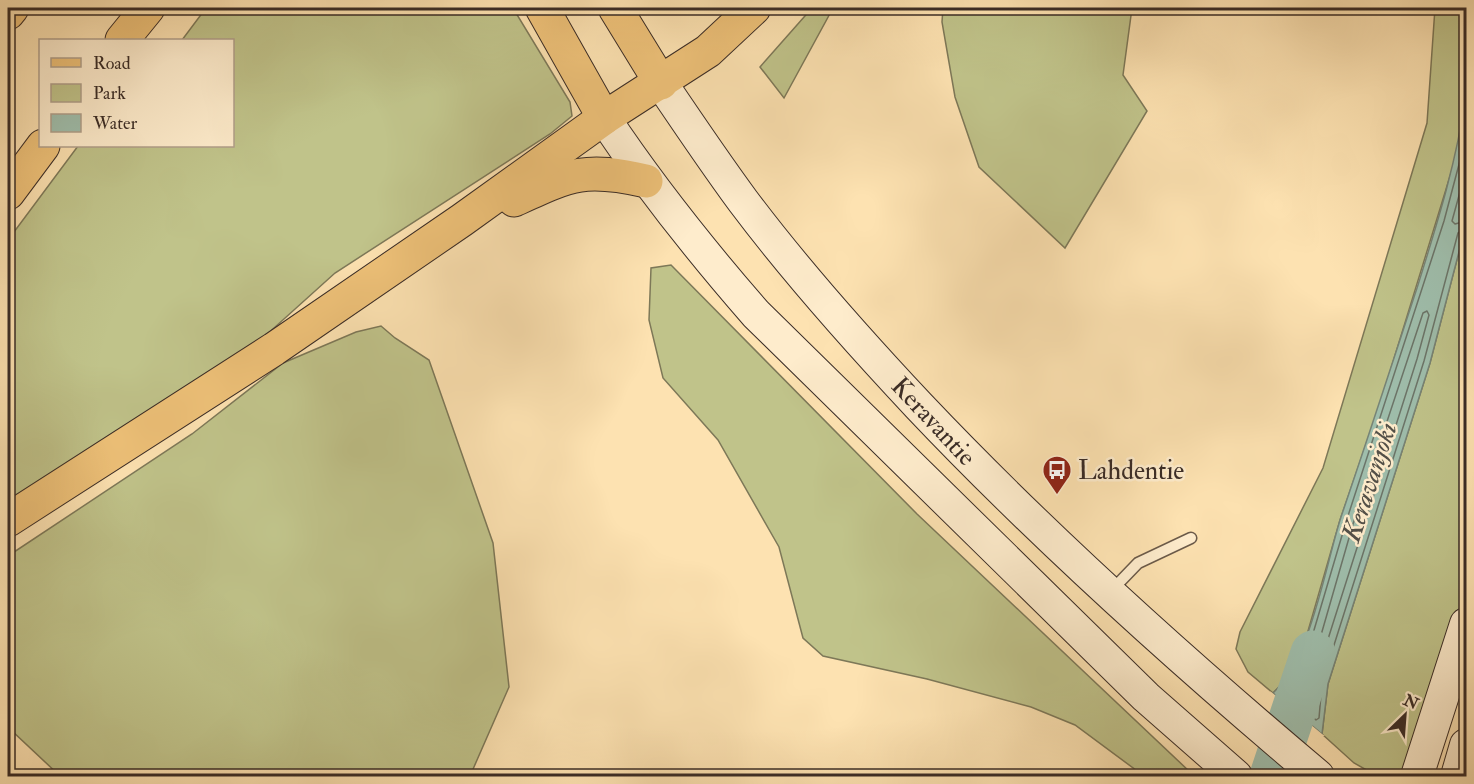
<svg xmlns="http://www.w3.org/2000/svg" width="1474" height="784" font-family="'IM FELL Double Pica',serif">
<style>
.green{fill:#c0c38a;stroke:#7d7858;stroke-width:1.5}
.water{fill:#9fbeac;stroke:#778476;stroke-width:1.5}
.pier{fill:#fde2b1}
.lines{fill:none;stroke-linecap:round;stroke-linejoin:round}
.shore{stroke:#6c7569;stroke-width:1.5}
.river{stroke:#9fbeac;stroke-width:45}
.service-casing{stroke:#6b5a49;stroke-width:13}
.secondary-casing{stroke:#3a2c26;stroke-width:34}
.primary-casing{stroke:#3a2c26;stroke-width:35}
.motorway-casing{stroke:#3a2c26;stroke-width:35}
.service{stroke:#feeccc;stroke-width:10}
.secondary{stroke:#feeccc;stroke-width:32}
.primary{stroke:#eec178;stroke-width:33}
.motorway{stroke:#eec178;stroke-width:33}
.labels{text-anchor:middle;stroke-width:5;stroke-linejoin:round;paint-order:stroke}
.street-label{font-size:26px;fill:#3a2c26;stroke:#feeccc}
.poi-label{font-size:26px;fill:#3a2c26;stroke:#feeccc;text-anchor:start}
.water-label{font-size:27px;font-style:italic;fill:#535048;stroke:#feeccc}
</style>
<rect width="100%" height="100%" fill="#fde2b1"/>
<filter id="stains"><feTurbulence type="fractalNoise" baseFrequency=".00333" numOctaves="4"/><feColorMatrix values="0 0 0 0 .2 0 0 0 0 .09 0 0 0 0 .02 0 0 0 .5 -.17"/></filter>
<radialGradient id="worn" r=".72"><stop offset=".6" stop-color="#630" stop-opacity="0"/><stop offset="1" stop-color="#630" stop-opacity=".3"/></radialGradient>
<g class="green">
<polygon points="206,8 513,8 570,102 572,116 550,134 335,273 264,337 8,504 8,240 78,146 232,146 232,40 182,40"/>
<polygon points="812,8 833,8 784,98 760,67"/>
<polygon points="943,8 1132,8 1123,75 1147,111 1065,248 979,167 955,97 942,22"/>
<polygon points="1435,8 1466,8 1466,94 1459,147 1381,401 1340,520 1304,645 1280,686 1273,693 1248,672 1236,649 1240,632 1323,468 1427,123"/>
<polygon points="1466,225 1466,592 1407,776 1377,776 1354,763 1322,734 1328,684 1430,363"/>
<polygon points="671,265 917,514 1190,772 1190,776 1144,776 1075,725 1031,707 927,679 823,656 803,638 779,547 718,440 663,378 649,320 651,268"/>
<polygon points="381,326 395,338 429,360 493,543 509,687 470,776 60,776 12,731 8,747 8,556 192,434 283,363 356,332"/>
</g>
<path class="water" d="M1466 94V225L1430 363 1328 684 1322 734 1273 693C1311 658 1325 567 1341 517 1367 441 1392 364 1417 288 1437 224 1457 161 1466 94Z"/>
<polygon class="pier" points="1270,691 1322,734 1325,736 1320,736 1271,695"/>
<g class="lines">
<g class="shore">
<polyline points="1466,138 1444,221 1346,522 1309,647 1284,692 1316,720 1319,718 1322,683 1424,361 1458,233 1466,228"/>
<polyline points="1466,170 1452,221 1455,224 1466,221"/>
<polygon points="1427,311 1429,315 1417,359 1315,680 1313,703 1309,705 1293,690 1317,649 1353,524 1423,313"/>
</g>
<polyline class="river" points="1272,776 1313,653"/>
<g class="service-casing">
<polyline id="service" points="1111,591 1138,563 1191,538"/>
</g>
<g class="secondary-casing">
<g id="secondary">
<path d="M661 83C688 123 715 163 743 201 797 273 858 341 919 406 1044 538 1179 659 1318 776"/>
<path d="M604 118C650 187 701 251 756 314L1146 697 1236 776"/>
<polyline points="1417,776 1466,624"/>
<polyline points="1457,776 1466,745"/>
</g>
</g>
<g class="primary-casing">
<g id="primary">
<polyline points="542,8 604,118"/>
<polyline points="615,8 661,83"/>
</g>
</g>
<g class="motorway-casing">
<g id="motorway">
<polyline points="8,13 12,8"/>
<polyline points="122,40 148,8"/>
<polyline points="8,193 43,146"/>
<path d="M514 200C571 174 584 167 646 181"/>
<polyline points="8,520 274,349 462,220 604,118 708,51 754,8"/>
</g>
</g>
<use href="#service" class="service"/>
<use href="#secondary" class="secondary"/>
<use href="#primary" class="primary"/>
<use href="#motorway" class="motorway"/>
</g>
<defs>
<g id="bus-pin" transform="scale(1.5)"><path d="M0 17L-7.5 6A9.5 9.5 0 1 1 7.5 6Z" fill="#8f2418" stroke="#feeccc"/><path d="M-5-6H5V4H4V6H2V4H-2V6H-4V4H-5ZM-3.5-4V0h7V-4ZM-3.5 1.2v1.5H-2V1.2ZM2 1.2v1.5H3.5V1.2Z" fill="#fff"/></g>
</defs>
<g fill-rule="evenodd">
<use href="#bus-pin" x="1057" y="470"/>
</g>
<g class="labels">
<g class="street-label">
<text transform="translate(934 421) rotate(47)" y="9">Keravantie</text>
</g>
<g class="poi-label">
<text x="1078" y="479">Lahdentie</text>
</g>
<g class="water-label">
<text transform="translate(1369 482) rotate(-72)" y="9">Keravanjoki</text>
</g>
</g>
<rect width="1474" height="784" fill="none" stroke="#fde2b1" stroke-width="30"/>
<rect x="9" y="9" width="1456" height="766" fill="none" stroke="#3a2c26" stroke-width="3"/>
<rect x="15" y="15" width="1444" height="754" fill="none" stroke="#3a2c26" stroke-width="1.5"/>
<rect x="39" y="39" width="195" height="108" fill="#feeccc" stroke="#b09f8a" stroke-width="1.5"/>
<rect x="51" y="58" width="30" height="9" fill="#eec178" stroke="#b09f8a" stroke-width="1.5"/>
<text x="93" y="69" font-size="18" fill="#3a2c26">Road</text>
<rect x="51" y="84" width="30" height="18" fill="#c0c38a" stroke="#b09f8a" stroke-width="1.5"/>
<text x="93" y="99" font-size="18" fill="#3a2c26">Park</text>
<rect x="51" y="114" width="30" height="18" fill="#9fbeac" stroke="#b09f8a" stroke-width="1.5"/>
<text x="93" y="129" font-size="18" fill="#3a2c26">Water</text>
<g transform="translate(1405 715) rotate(25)" stroke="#feeccc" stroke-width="4.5" paint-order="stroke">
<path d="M0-4.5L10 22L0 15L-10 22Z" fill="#3a2c26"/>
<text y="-9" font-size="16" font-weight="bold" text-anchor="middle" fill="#3a2c26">N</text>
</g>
<rect width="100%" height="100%" filter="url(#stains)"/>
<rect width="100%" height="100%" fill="url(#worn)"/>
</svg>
